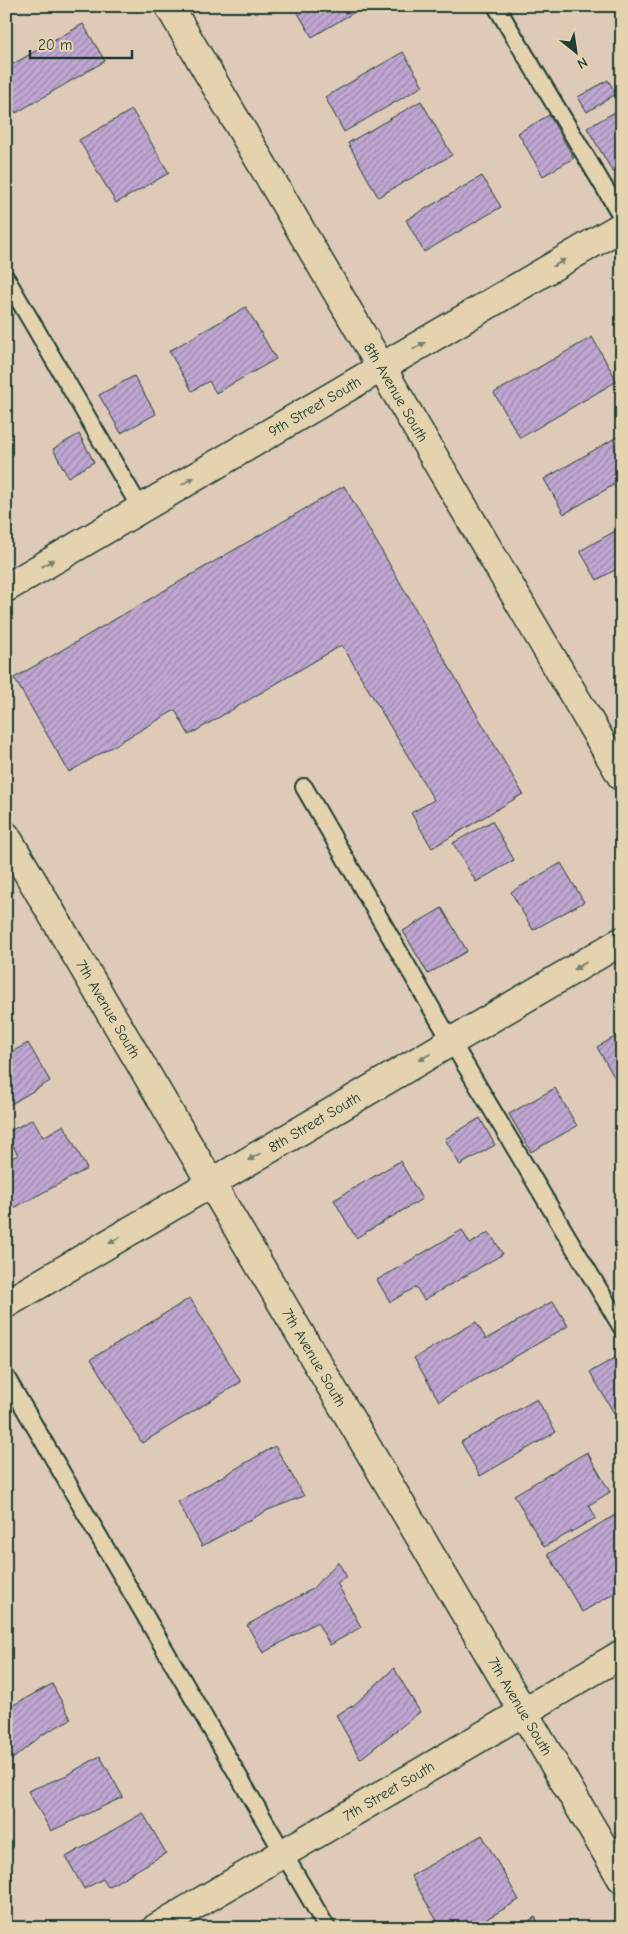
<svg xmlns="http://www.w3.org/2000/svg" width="628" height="1934" font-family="'Comic Neue',sans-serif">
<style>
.building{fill:url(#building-hatch);stroke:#1f3d34}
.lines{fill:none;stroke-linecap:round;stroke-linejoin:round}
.lane-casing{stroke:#1f3d34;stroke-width:20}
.street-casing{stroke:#1f3d34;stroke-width:31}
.secondary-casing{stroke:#1f3d34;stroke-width:31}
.lane{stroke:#e5d3b0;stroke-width:16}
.street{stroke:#e5d3b0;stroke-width:28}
.secondary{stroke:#e5d3b0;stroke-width:28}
.oneway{fill:#78806c}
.labels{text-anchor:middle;stroke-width:4;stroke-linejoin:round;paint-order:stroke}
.street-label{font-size:15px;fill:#1f3d34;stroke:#e5d3b0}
</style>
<defs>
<pattern id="building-hatch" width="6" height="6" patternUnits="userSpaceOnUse" patternTransform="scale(1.25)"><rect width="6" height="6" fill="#c1a6d2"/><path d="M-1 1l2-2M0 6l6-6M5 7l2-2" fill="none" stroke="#9c88ab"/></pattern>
</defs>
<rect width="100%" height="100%" fill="#decab7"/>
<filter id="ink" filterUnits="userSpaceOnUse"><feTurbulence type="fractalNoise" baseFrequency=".02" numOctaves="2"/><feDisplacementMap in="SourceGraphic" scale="10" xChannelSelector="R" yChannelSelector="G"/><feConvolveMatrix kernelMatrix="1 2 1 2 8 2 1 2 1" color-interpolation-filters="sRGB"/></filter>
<g filter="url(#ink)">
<g class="building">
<polygon points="294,6 362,6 363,7 312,37"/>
<polygon points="83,24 105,61 16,113 6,97 6,68"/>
<polygon points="403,52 423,86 344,132 325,97"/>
<polygon points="608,80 616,94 587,112 578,97"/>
<polygon points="421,101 452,155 378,197 348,143"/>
<polygon points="622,108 622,167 613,172 587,128"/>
<polygon points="132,110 169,173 116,203 79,140"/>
<polygon points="549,115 574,158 543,176 518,133"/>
<polygon points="482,176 501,207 424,252 406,220"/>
<polygon points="246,307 276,359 216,393 209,381 192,391 169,351"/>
<polygon points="592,337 617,381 520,438 494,393"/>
<polygon points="134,376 156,414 121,433 99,395"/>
<polygon points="79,434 94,462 68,477 53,449"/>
<polygon points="617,437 622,445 622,480 564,514 544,479"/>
<polygon points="344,486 523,794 432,848 411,813 434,800 342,645 189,735 175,710 69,772 14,678"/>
<polygon points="622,527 622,566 597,580 580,551"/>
<polygon points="622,592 622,606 616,596"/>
<polygon points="492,821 514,860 476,882 453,843"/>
<polygon points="561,863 584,902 533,930 511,892"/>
<polygon points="442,908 467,951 428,974 403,931"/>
<polygon points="6,1008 12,1017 6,1020"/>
<polygon points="622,1033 622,1088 621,1089 597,1047"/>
<polygon points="28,1043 50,1081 6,1107 6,1055"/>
<polygon points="555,1088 577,1126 531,1152 509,1114"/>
<polygon points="480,1118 495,1145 460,1165 445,1139"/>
<polygon points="33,1119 43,1137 64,1125 87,1169 14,1208 6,1193 6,1161 18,1155 6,1133"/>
<polygon points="400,1161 422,1199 356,1238 334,1200"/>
<polygon points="462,1230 470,1244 489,1232 503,1254 424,1300 416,1287 390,1302 377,1280"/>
<polygon points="190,1298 241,1382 142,1443 91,1359"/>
<polygon points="553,1301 568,1326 439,1401 414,1358 476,1322 486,1339"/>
<polygon points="622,1354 622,1427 590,1372"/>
<polygon points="537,1399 556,1432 480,1476 461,1442"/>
<polygon points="6,1424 12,1433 6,1436"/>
<polygon points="275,1446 304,1496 268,1510 202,1546 178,1502"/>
<polygon points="587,1452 610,1492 589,1505 596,1518 544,1547 514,1495"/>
<polygon points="622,1511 622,1589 582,1612 548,1554"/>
<polygon points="338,1562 347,1577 337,1583 361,1627 330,1645 317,1622 263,1653 247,1625 312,1589"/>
<polygon points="394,1668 420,1712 360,1759 336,1715 354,1705"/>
<polygon points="52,1684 71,1719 42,1735 9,1762 6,1758 6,1709"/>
<polygon points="100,1756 123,1797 51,1831 28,1791 65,1776"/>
<polygon points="143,1813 166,1853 108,1887 103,1879 84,1889 66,1857"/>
<polygon points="482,1835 519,1900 471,1928 441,1928 411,1876"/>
<polygon points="535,1917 541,1928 518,1928"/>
</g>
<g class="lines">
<g class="lane-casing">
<g id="lane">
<polyline points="496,6 622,217"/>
<polyline points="6,278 141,509"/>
<polyline points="304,787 432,1009 622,1328"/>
<polyline points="6,1377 327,1928"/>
</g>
</g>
<g class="street-casing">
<g id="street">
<path id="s1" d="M169 6 622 777"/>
<path id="s2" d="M6 588 622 226"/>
<path id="s3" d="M6 836 622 1879"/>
<path id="s4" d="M6 1304 622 941"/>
</g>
</g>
<g class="secondary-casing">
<g id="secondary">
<path id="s5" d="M156 1928 622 1654"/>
</g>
</g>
<use href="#lane" class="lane"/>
<use href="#street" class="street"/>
<use href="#secondary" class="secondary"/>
</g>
<defs><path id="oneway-solid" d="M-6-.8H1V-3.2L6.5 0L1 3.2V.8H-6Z" transform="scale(1.25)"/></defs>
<g class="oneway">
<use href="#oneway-solid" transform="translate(559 263) rotate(-31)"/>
<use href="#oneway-solid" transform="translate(419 346) rotate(-30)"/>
<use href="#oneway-solid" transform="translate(188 481) rotate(-30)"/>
<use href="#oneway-solid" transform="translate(48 563) rotate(-31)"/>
<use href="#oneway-solid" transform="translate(580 966) rotate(149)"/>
<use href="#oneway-solid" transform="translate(425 1057) rotate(150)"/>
<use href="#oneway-solid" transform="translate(254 1157) rotate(150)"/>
<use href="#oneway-solid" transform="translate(115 1240) rotate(150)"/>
</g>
</g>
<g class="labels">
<g class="street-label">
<text dy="5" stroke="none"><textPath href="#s1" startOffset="448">8th Avenue South</textPath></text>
<text dy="5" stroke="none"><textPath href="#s2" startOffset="358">9th Street South</textPath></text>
<text dy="5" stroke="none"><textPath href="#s3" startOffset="201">7th Avenue South</textPath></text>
<text dy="5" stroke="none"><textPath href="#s4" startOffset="358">8th Street South</textPath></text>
<text dy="5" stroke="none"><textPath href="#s3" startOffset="606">7th Avenue South</textPath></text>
<text dy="5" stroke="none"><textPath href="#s3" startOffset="1011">7th Avenue South</textPath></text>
<text dy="5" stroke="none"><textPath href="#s5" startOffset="270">7th Street South</textPath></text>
</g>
</g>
<rect width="628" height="1934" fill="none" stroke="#e5d3b0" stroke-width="25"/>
<rect x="12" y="12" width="603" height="1909" fill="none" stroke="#1f3d34" stroke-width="2" filter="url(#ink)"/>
<g transform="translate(576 52) rotate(150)" stroke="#e5d3b0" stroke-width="4" paint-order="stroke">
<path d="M0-4L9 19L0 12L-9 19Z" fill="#1f3d34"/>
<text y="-8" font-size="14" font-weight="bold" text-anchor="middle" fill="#1f3d34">N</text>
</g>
<path d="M30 50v8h102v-8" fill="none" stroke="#1f3d34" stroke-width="2.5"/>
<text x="38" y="50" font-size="15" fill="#1f3d34" stroke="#e5d3b0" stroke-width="4" paint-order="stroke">20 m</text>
</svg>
